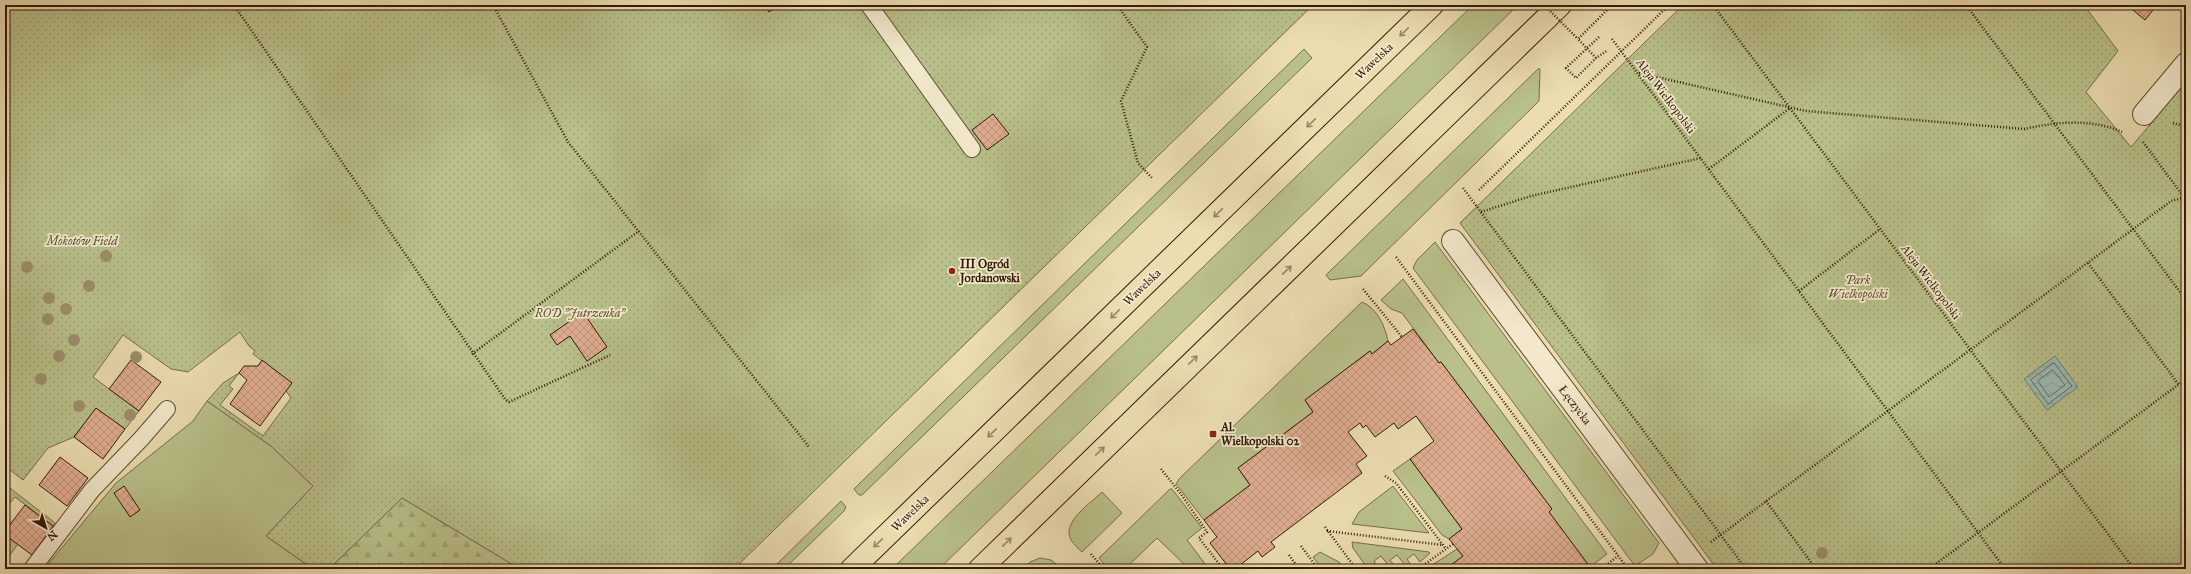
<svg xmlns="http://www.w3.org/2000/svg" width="2191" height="574" font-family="'IM FELL Great Primer',serif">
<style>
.grass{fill:#b9c08a;stroke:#766e49}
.forest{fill:url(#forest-firs);stroke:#766e49}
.park{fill:url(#park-dots);stroke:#766e49}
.water{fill:url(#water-waves);stroke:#717a6f}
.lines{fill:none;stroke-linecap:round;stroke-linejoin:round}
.shore{stroke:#676a5e;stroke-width:1}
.building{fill:url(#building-cross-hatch);stroke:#341b08}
.lane-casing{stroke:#624c32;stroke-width:18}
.street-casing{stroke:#624c32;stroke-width:24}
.primary-casing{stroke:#341b08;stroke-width:24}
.path{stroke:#341b08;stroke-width:2.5;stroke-dasharray:1 2;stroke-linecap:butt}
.lane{stroke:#f2e9cc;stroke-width:16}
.street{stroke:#f2e9cc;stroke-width:22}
.primary{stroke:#ebddb0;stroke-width:22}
.path-bridge{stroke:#341b08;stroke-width:2.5;stroke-dasharray:1 2;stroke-linecap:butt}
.tree{fill:#9c8e69}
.oneway{stroke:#998664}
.poi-dot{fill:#8f2418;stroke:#f2e9cc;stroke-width:1.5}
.labels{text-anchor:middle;stroke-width:3.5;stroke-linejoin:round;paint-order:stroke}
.street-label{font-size:12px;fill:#341b08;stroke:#f2e9cc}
.park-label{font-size:12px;font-style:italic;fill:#5c4d2f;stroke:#f2e9cc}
.poi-label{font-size:12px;font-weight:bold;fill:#341b08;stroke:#f2e9cc;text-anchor:start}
</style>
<defs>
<pattern id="forest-firs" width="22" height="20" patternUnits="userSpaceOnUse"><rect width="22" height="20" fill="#b9c08a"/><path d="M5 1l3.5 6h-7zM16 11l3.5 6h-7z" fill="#a0a476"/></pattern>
<pattern id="park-dots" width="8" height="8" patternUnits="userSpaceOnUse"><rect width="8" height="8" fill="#b9c08a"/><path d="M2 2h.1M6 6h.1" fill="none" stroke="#a0a476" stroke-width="1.8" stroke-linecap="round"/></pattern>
<pattern id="water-waves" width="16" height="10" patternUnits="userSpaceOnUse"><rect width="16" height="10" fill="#9abab3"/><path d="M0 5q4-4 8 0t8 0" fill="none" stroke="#859f98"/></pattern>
<pattern id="building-cross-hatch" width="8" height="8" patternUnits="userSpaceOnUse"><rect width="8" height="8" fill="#dfad90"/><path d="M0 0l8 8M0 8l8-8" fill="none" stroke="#c0947b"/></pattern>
</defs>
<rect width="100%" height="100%" fill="#ebddb0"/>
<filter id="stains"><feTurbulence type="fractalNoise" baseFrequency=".005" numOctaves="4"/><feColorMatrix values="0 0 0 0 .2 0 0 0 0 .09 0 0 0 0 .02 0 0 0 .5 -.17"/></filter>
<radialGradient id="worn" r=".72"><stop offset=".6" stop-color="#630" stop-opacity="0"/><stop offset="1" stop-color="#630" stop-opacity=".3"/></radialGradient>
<g class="grass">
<polygon points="1473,5 1518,5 939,569 892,569"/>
<polygon points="1304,49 1312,58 862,495 859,495 854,489"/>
<polygon points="1539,68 1540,70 1539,101 1361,276 1330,280 1326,275"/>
<polygon points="1435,242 1659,543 1653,554 1635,566 1413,268 1417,260"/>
<polygon points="1403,279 1607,554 1590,567 1549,512 1552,509 1441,362 1439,363 1402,313 1391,309 1381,300"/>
<path d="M1362 302C1377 308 1385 326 1388 341L1372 354 1370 351 1305 400 1313 412 1238 468 1250 485 1204 520 1176 484 1179 479Z"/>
<polygon points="207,401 271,446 313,486 266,536 313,569 44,569 116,483 193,421"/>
<polygon points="1410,459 1462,529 1449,539 1442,535 1393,471"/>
<polygon points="1393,486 1429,533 1352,524 1359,512"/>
<polygon points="1170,489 1172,489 1202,528 1187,540 1209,569 1189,569 1157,538 1125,569 1108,569 1099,558"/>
<path d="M1102 492 1122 513 1082 552C1079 549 1074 545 1071 540 1061 522 1091 503 1102 492Z"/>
<polygon points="841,501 846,507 844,511 784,569 772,569"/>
<polygon points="1352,542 1429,552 1430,553 1420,562 1414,554 1407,559 1413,568 1408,569 1397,555 1390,560 1397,569 1391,569 1381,556 1374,561 1379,569 1368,569 1353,548"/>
<polygon points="1457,549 1463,556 1446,569 1426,569"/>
<polygon points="1320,552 1339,562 1344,568 1322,569 1313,557"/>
<polygon points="1040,558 1051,560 1062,569 1023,569 1030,562"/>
</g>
<polygon class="forest" points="402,498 520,569 329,569"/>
<g class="park">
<polygon points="5,5 1313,5 734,569 520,569 402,498 329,569 313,569 266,536 313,486 271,446 207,401 223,383 239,373 229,386 233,389 220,405 263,436 291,398 286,391 292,383 253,354 255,351 249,346 240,332 188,372 171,369 123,335 93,377 139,411 125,429 96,408 74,437 48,448 23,480 5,466"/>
<polygon points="1683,5 2084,5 2118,51 2086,92 2131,147 2186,82 2186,569 1717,569 1460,223"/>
<polygon points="5,484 55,523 53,526 15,497 5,509"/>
<polygon points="5,535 18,544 7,559 8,569 5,569"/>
</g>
<polygon class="water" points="2055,356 2078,387 2047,410 2024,379"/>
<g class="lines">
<g class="shore">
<polygon points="2054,363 2072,386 2048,404 2031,380"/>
<polygon points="2053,370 2065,385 2049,397 2038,381"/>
</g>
</g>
<g class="building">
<polygon points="764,5 780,5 769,12"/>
<polygon points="2127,5 2157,5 2145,20"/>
<polygon points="993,114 1009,134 987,150 972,130"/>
<polygon points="583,312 607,347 587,361 570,336 557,345 550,335"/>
<polygon points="1413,329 1439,363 1441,362 1552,509 1549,512 1590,567 1587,569 1446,569 1463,556 1449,539 1462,529 1410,459 1434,441 1416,416 1398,429 1394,423 1375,437 1366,425 1363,428 1360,423 1348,432 1367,456 1356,464 1362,473 1271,542 1275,547 1262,557 1258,551 1235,569 1230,569 1210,543 1217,537 1204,520 1250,485 1238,468 1313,412 1305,400 1370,351 1372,354 1388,341 1391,345"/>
<polygon points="131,360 161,382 139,411 109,389"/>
<polygon points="262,360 292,383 260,426 230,404 247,380 239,373 244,366 258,366"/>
<polygon points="96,408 125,429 103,459 74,437"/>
<polygon points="60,457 88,478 67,506 39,485"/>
<polygon points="124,486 140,510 130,517 114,493"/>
<polygon points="25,505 53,526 32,555 5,535 5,531"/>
</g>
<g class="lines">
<g class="lane-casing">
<g id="lane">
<polyline points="869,5 972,149"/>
<polyline points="32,569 92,490 141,439 167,409"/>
</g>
</g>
<g class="street-casing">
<g id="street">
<polyline points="2144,114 2186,64"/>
<polyline points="1453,241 1697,569"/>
</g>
</g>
<g class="primary-casing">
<g id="primary">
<polyline points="852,569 1432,5"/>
<polyline points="980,569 1560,5"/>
</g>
</g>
<g class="path">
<polyline points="234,5 505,399 509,402 610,355"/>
<polyline points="493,5 568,142 809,447"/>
<polyline points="1117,5 1147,47 1121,101 1138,163 1153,179"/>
<polyline points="1713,5 2134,569"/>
<polyline points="1966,5 2186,300"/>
<polyline points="5,9 8,5"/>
<polyline points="1599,37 1566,68 1576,78 1596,58 1608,50"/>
<polyline points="1612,39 2005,569"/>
<polyline points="1596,58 1578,39 1612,5"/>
<path d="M1639 73 1806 111 2024 129C2056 122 2091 118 2122 132"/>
<polyline points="2173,123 2186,127"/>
<polyline points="2143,142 2186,200"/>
<polyline points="1709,169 1790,108"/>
<polyline points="1463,188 1746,569"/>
<polyline points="1481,212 1531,196 1701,158"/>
<polyline points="1396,257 1628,569"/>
<polyline points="2088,263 2179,385"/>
<polyline points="1363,289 1402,337"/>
<polyline points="1799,291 1880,229"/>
<polyline points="472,354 639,231"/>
<polyline points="1161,469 1181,494 1207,532 1199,538 1223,569"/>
<polyline points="1385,476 1396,483 1446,549"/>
<polyline points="1766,501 1816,569"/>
<polyline points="1325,527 1356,569"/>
<polyline points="1327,531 1443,545"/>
<polyline points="1711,542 2171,201 2186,197"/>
<polyline points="1301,546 1318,569"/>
<polyline points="1091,554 1104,569"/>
<polyline points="1289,555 1299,569"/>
<polyline points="1418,569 1453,544"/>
<polyline points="1601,569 1618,556"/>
<polyline points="1929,569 2186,379"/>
</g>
<use href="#lane" class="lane"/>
<use href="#street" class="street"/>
<use href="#primary" class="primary"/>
<g class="path-bridge">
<polyline points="1544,5 1578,39"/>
<polyline points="1479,190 1669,5"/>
</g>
</g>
<g class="tree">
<circle cx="106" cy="256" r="6"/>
<circle cx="27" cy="267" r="6"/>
<circle cx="89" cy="286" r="6"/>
<circle cx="49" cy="298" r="6"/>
<circle cx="66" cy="309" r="6"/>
<circle cx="48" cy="319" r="6"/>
<circle cx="74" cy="340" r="6"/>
<circle cx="59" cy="356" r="6"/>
<circle cx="136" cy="357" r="6"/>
<circle cx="41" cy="379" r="6"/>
<circle cx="79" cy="406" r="6"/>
<circle cx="130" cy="415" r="6"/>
<circle cx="1822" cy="553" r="6"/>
</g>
<defs><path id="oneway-shaft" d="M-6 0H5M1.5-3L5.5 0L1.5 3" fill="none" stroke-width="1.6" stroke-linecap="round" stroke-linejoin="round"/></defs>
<g class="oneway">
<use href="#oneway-shaft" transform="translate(1404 32) rotate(136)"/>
<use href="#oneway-shaft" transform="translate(1311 123) rotate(136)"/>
<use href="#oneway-shaft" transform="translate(1218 213) rotate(136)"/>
<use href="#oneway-shaft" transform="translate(1287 270) rotate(-44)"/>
<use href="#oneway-shaft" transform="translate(1115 314) rotate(136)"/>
<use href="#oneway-shaft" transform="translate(1193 360) rotate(-44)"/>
<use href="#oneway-shaft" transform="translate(992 433) rotate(136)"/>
<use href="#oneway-shaft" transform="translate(1100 451) rotate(-44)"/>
<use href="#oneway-shaft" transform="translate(1007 542) rotate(-44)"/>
<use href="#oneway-shaft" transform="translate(878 543) rotate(136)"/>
</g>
<g class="poi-dot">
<circle cx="952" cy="271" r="4"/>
<rect x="1209" y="430" width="8" height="8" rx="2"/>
</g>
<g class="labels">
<g class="street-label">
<text transform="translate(1374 61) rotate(-44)" y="4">Wawelska</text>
<text transform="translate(1666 96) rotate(53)" y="4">Aleja Wielkopolski</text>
<text transform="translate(1931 282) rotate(53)" y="4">Aleja Wielkopolski</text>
<text transform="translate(1142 287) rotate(-44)" y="4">Wawelska</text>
<text transform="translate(1575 405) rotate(53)" y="4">Łęczycka</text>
<text transform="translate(910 513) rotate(-44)" y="4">Wawelska</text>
</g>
<g class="park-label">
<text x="82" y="245">Mokotów Field</text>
<text x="1858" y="284">Park<tspan x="1858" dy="14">Wielkopolski</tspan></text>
<text x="580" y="317">ROD "Jutrzenka"</text>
</g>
<g class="poi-label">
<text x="960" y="268">III Ogród<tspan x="960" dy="14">Jordanowski</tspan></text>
<text x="1221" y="431">Al.<tspan x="1221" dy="14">Wielkopolski 02</tspan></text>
</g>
</g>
<rect width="2191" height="574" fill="none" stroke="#ebddb0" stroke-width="20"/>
<rect x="6" y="6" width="2179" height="562" fill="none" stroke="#341b08" stroke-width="2"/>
<rect x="10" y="10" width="2171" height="554" fill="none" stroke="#341b08"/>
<g transform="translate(46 528) rotate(141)" stroke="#f2e9cc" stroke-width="3" paint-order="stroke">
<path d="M0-3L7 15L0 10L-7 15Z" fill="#341b08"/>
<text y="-6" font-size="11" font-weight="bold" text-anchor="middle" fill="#341b08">N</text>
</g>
<rect width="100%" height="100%" filter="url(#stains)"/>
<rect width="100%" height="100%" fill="url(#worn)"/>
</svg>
